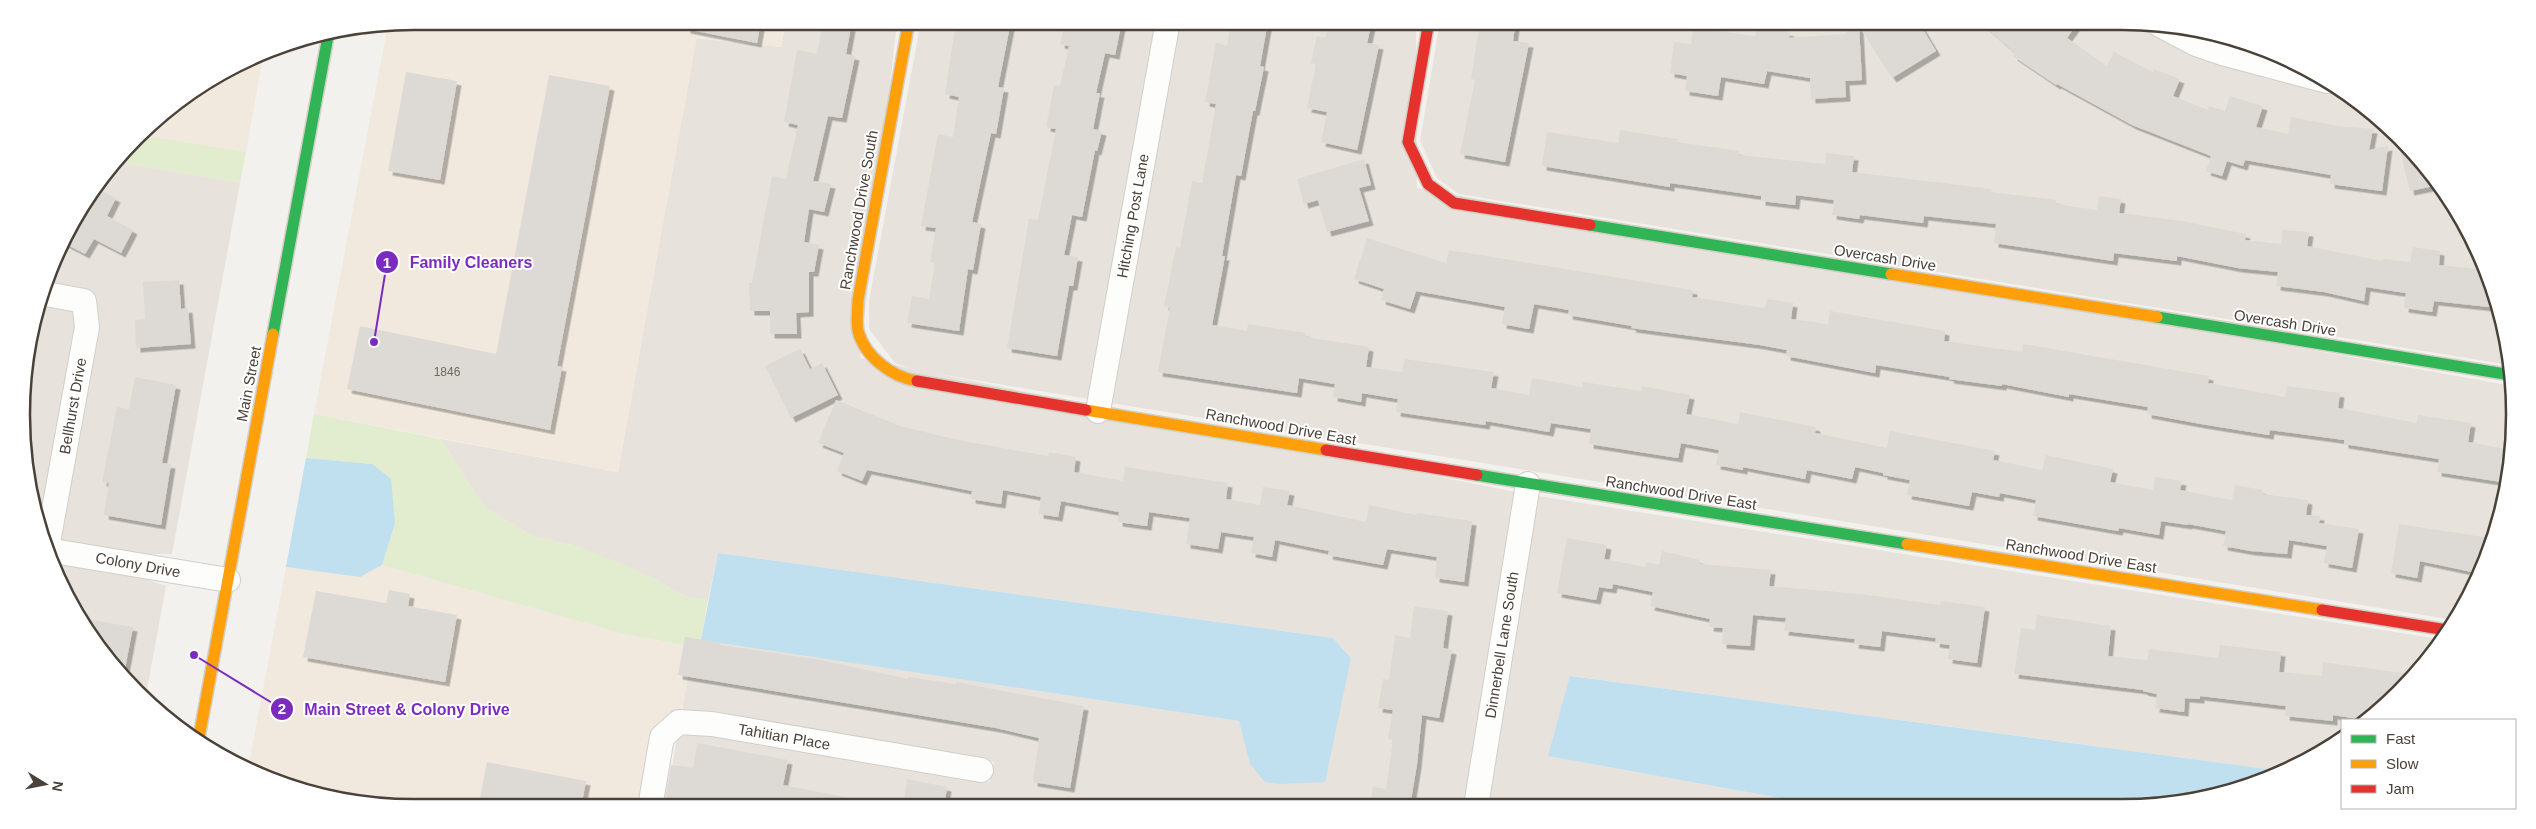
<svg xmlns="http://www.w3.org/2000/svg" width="2536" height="829" font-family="Helvetica,sans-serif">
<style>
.residential{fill:#e7e2db}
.commercial{fill:#f2e9de}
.green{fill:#e2ecce}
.water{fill:#c0dfef}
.building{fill:#dddad6;filter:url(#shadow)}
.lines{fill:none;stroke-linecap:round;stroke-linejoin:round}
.street-casing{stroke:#d1cfcb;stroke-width:26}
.fast-casing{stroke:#d2cec4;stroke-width:14}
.slow-casing{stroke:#d2cec4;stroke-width:14}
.jam-casing{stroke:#d2cec4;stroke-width:14}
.street{stroke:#fdfdfc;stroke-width:24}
.fast{stroke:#30b455;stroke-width:11}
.slow{stroke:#ff9f0a;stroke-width:11}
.jam{stroke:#e5322d;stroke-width:11}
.labels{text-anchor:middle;stroke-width:4;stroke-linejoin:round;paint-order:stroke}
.number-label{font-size:12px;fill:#706961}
.street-label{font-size:15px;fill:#4a4239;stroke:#fff}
.rim{fill:none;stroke:#4a4239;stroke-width:2.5}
.leader{fill:none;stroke:#7b2cbf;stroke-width:2}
.callout-dot{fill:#7b2cbf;stroke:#fff;stroke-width:2}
.mark-label{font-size:15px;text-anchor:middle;font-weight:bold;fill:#fff}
.callout-label{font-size:16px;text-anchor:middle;font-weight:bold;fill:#7b2cbf;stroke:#fff;stroke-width:4;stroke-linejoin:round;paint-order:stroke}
</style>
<defs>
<filter id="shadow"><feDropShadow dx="4.5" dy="4.5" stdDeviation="0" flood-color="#0004"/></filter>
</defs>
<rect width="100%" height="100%" fill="#f3f1ed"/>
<g class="residential">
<polygon points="786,21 897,21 860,358 1515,492 1464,806 665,807 677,738 683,732 710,735 990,782 994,762 713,714 682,711 693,647 704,640 1239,721 1241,727 1351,658 1333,638 718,553 708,600 684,596 657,580 576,546 533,536 486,508 477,496 441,439 618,472 696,39 694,38 781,47"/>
<polygon points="921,21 1156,21 1089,399 914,370 895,363 869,329 869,301"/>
<polygon points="1180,21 1416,21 1417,188 2512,386 2515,415 2507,491 2462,611 2454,620 1111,403"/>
<polygon points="1440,21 2135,23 2154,34 2329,92 2348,94 2400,137 2449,196 2485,264 2507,338 2510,365 1459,194 1437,178 1420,141"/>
<polygon points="2188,28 2199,29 2272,51 2288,59 2226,43"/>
<polygon points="114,162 240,183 172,554 140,554 60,541 98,326 49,284 62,240 103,175"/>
<polygon points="43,304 73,309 75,326 39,527 35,516 22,440 25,363"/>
<polygon points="1538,496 2439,639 2381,710 2366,720 2342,720 2342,736 2295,767 2282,771 1571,676 1549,756 1819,805 1487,806"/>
<polygon points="56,562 136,576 166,586 146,695 102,654 62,588 55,570"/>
</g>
<g class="commercial">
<polygon points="415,21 786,21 781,47 697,38 618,472 314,414 388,24"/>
<polygon points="264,51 246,152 140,135 155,119"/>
<polygon points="382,565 620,633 693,647 682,711 639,807 414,808 338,800 264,778 248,769 286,567 360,576"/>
</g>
<g class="green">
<polygon points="140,135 246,152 240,183 114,162"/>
<polygon points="314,414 441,439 477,496 486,508 533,536 576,546 618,562 657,580 684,596 708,600 701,640 693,647 620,633 382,565 395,523 372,464 306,458"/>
</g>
<g class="water">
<polygon points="306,458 372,464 391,479 395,523 382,565 360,577 286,567"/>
<polygon points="718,553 1333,638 1351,658 1325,782 1280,784 1265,782 1250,764 1239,721 701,640"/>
<polygon points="1570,676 2282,771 2173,804 1819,805 1548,756"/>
</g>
<g class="building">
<polygon points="686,21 761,21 757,43 686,29"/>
<polygon points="956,21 1011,21 998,87 1004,88 996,134 991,133 972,222 981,224 973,270 968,269 959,331 907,323 912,296 929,299 935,263 930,262 936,228 921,226 938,134 953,137 959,97 945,94"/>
<polygon points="1065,21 1098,21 1121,26 1115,55 1105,53 1096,93 1100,93 1093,129 1102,131 1097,151 1095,150 1082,217 1072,215 1064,255 1078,257 1073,286 1069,286 1057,356 1007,348 1029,219 1038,220 1056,129 1046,127 1054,85 1060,86 1069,46 1060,44"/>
<polygon points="1231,21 1268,21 1260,66 1264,67 1255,111 1253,111 1241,176 1236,175 1222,256 1225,256 1212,325 1247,331 1248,324 1306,333 1306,337 1369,347 1366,367 1402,372 1405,359 1494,372 1491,388 1529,395 1532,378 1582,387 1583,382 1641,391 1642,386 1690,395 1686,414 1738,424 1740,412 1816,427 1815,433 1887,448 1890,431 1995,451 1993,460 2042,470 2046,455 2113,469 2110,482 2153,490 2155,477 2182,481 2180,490 2232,500 2235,485 2263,490 2262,494 2308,500 2306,515 2320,516 2319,523 2359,529 2352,568 2324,563 2327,546 2289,540 2287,554 2251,551 2223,546 2226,531 2188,524 2188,525 2161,521 2159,535 2119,528 2118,531 2033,516 2036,500 2000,493 1999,497 1972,492 1969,506 1907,495 1910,480 1883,475 1883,473 1855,467 1852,479 1807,470 1805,479 1743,467 1743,470 1716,465 1719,450 1681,443 1678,458 1589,444 1591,429 1551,423 1549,432 1486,421 1485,425 1396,412 1398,399 1362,393 1361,402 1333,397 1335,384 1299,378 1297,393 1158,372 1170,307 1164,306 1176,247 1180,248 1192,181 1202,183 1216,104 1205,102 1216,43 1227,45"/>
<polygon points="1329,21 1372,21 1367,43 1379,45 1357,150 1321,142 1327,112 1307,108 1316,64 1311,63 1317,36 1325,38"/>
<polygon points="1480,21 1515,26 1513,41 1529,43 1505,162 1460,154 1475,80 1471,79"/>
<polygon points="1857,21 1918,21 1936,51 1892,78 1859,26 1862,80 1845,81 1846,97 1811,99 1810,78 1767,71 1764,84 1721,77 1718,96 1685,91 1687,76 1670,73 1674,42 1691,44 1693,28 1755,36 1757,27 1790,32 1789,38 1844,34 1859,25"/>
<polygon points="1979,21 2079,21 2067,38 2107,66 2114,52 2153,72 2154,69 2180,79 2173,96 2208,110 2209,106 2225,111 2230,96 2263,106 2256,127 2288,134 2291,117 2338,126 2373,129 2369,150 2388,146 2382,191 2330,184 2331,175 2245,160 2243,166 2227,161 2222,176 2206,171 2211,156 2132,125 2057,84 2056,85 2013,56 2015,53"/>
<polygon points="823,22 851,27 846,54 855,56 842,118 828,116 813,181 831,184 824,212 809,209 804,242 819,245 814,272 809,272 809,312 796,313 797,334 770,334 770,311 750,311 749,283 752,283 772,176 786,179 798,125 784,122 797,50 817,54"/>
<polygon points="406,72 457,81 440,180 388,171"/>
<polygon points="549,75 610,86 557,366 562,367 550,430 347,389 360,326 496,354"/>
<polygon points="1620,130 1677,139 1677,142 1739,151 1738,155 1825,164 1826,153 1854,156 1852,172 1992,189 1991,192 2056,200 2056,204 2097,210 2099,196 2121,199 2119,213 2182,221 2246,234 2245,240 2281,244 2282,230 2309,232 2307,246 2382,261 2383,259 2410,262 2413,247 2440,251 2439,265 2487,270 2498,308 2434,301 2432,312 2404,308 2406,293 2366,287 2364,301 2324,292 2276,286 2278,272 2238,268 2177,256 2177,261 2114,253 2113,261 1994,243 1996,224 1924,216 1923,223 1860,215 1859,219 1832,215 1834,200 1796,195 1795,205 1761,201 1761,196 1670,183 1670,187 1542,166 1547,132 1618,143"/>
<polygon points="2396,134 2400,137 2439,185 2410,191"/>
<polygon points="1364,159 1371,185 1359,188 1369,221 1327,232 1318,200 1304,204 1297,179"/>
<polygon points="95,188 116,198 107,216 133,230 121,253 94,239 85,254 62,242"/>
<polygon points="1367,238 1446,263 1449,250 1693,290 1692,297 1765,308 1767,299 1793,303 1791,319 1828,324 1830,311 1945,331 1944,341 2022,352 2023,344 2209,376 2208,383 2285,397 2287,386 2340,393 2338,408 2417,423 2418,415 2471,423 2468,442 2511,450 2508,483 2437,472 2439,459 2344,444 2344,440 2270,430 2269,435 2201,424 2147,414 2148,407 2069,394 2069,397 2002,384 2002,386 1949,379 1950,377 1876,365 1875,373 1786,356 1787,350 1760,345 1631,328 1632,326 1568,315 1569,310 1534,304 1529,329 1502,324 1505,307 1416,291 1410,309 1381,300 1384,289 1354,279"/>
<polygon points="179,280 181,309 188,308 191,344 136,348 135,320 145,319 143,282"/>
<polygon points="800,349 810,369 822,363 838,395 791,418 765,366"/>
<polygon points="135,377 176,385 162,463 171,464 161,525 104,515 109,483 102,482 117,407 129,409"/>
<polygon points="836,400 900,426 958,440 1048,456 1049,452 1076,457 1074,472 1123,481 1125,467 1228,483 1226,499 1260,505 1263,487 1290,491 1287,505 1366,522 1369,505 1416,515 1417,513 1472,521 1464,582 1435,578 1437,557 1387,549 1383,565 1328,555 1329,551 1275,540 1272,557 1251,553 1254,537 1221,532 1218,549 1186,544 1190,518 1149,512 1147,526 1118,522 1119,512 1061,501 1058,517 1039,514 1041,497 1003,490 1001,504 971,499 972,491 867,470 862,481 837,471 844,453 818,443"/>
<polygon points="2399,524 2490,538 2477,573 2420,561 2417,578 2391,573"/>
<polygon points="1567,538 1607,545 1604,559 1645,567 1646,562 1659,565 1662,551 1700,560 1699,564 1771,570 1769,586 1861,594 1940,605 1941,601 1985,607 1977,663 1948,659 1950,645 1935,643 1936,638 1882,631 1880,647 1854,644 1855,639 1784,631 1786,618 1753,615 1750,646 1722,644 1723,628 1709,627 1710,619 1650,606 1653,592 1613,584 1612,589 1599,587 1596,600 1557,593"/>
<polygon points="389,590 410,594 408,606 457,615 445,682 303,657 316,591 386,603"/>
<polygon points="1414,606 1448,611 1443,648 1452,650 1439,718 1422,715 1417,764 1410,806 1370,806 1373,787 1386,789 1393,740 1388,739 1393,710 1378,708 1383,679 1389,680 1395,635 1410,638"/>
<polygon points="2037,615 2111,626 2108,656 2147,660 2149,649 2218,658 2220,645 2281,652 2279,672 2322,676 2323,662 2410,674 2381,710 2366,720 2333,715 2333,721 2285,716 2286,706 2200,696 2200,699 2185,698 2184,712 2155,708 2157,694 2143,691 2143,690 2014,674 2021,628 2035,630"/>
<polygon points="80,618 133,627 124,674 102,654"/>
<polygon points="685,637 720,643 720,645 821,660 908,679 908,677 956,684 956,682 1084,706 1070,788 1033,782 1039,738 996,728 678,675"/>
<polygon points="697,743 788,760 783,785 855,799 854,807 680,807 664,804 671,765 693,768"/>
<polygon points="487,762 586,781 581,807 478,808"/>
<polygon points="907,779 947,787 944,807 903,807"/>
</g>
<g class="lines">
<g class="street-casing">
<g id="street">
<polyline points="2160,25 2196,44 2222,53 2327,81"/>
<polyline points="46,294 84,301 87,327 47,548"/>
<polyline points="1098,411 1168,21"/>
<polyline points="47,550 228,580"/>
<polyline points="1476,806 1528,484"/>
<polyline points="650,807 662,737 679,722 712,724 981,770"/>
</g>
</g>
<g class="fast-casing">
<g id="fast">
<polyline points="1590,225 1891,274"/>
<polyline points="2157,317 2511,375"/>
<polyline points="273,334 329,31"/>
<polyline points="1477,475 1907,544"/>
</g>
</g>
<g class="slow-casing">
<g id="slow">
<path d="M909 21 858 300C858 309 856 322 858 331 865 357 892 377 917 381"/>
<polyline points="1891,274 2157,317"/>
<polyline points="1086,410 1326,450"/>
<polyline points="1907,544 2322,610"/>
<polyline points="198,743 273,334"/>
</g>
</g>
<g class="jam-casing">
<g id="jam">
<polyline points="1429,21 1408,142 1428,184 1454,203 1590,225"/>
<polyline points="917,381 1086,410"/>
<polyline points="1326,450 1477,475"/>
<polyline points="2322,610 2447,630"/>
</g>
</g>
<use href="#street" class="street"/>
<use href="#fast" class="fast"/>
<use href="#slow" class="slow"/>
<use href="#jam" class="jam"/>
</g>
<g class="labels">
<g class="number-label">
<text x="447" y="376">1846</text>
</g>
<g class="street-label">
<text transform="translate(859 210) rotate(-80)" y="5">Ranchwood Drive South</text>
<text transform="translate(1133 216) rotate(-80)" y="5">Hitching Post Lane</text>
<text transform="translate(1885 258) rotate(9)" y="5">Overcash Drive</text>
<text transform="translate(2285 323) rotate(9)" y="5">Overcash Drive</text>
<text transform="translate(249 384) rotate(-79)" y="5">Main Street</text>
<text transform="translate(73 406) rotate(-80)" y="5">Bellhurst Drive</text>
<text transform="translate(1281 427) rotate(10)" y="5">Ranchwood Drive East</text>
<text transform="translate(1681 493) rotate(9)" y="5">Ranchwood Drive East</text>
<text transform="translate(2081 556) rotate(9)" y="5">Ranchwood Drive East</text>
<text transform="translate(138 565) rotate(10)" y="5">Colony Drive</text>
<text transform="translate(1502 645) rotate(-81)" y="5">Dinnerbell Lane South</text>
<text transform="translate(784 737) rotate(10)" y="5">Tahitian Place</text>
</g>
</g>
<path d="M0 0H2536V829H0ZM414 30H2122A384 384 0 0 1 2506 414V415A384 384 0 0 1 2122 799H414A384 384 0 0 1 30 415V414A384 384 0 0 1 414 30Z" fill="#fff" fill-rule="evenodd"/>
<path class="rim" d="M414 30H2122A384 384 0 0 1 2506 414V415A384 384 0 0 1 2122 799H414A384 384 0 0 1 30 415V414A384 384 0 0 1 414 30Z"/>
<path class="leader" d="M374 342L387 262M194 655L282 709"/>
<g class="callout-dot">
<circle cx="374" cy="342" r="5"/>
<circle cx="194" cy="655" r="5"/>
<circle cx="387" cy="262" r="12"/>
<circle cx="282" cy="709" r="12"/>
</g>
<g class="mark-label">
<text x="387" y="268">1</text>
<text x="282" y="714">2</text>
</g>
<g class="callout-label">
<text x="471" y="268">Family Cleaners</text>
<text x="407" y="715">Main Street &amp; Colony Drive</text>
</g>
<rect x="2341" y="719" width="175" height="90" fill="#ffffff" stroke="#b7b3b0"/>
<rect x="2351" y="735" width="25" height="8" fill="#30b455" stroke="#b7b3b0"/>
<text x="2386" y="744" font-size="15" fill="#4a4239">Fast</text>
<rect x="2351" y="760" width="25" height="8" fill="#ff9f0a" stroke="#b7b3b0"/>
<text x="2386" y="769" font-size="15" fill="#4a4239">Slow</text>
<rect x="2351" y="785" width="25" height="8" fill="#e5322d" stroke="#b7b3b0"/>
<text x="2386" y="794" font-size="15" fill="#4a4239">Jam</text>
<g transform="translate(45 784) rotate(100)" stroke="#ffffff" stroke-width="4" paint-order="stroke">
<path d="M0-4L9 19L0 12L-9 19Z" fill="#4a4239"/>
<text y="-8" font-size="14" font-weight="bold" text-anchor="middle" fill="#4a4239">N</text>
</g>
</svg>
